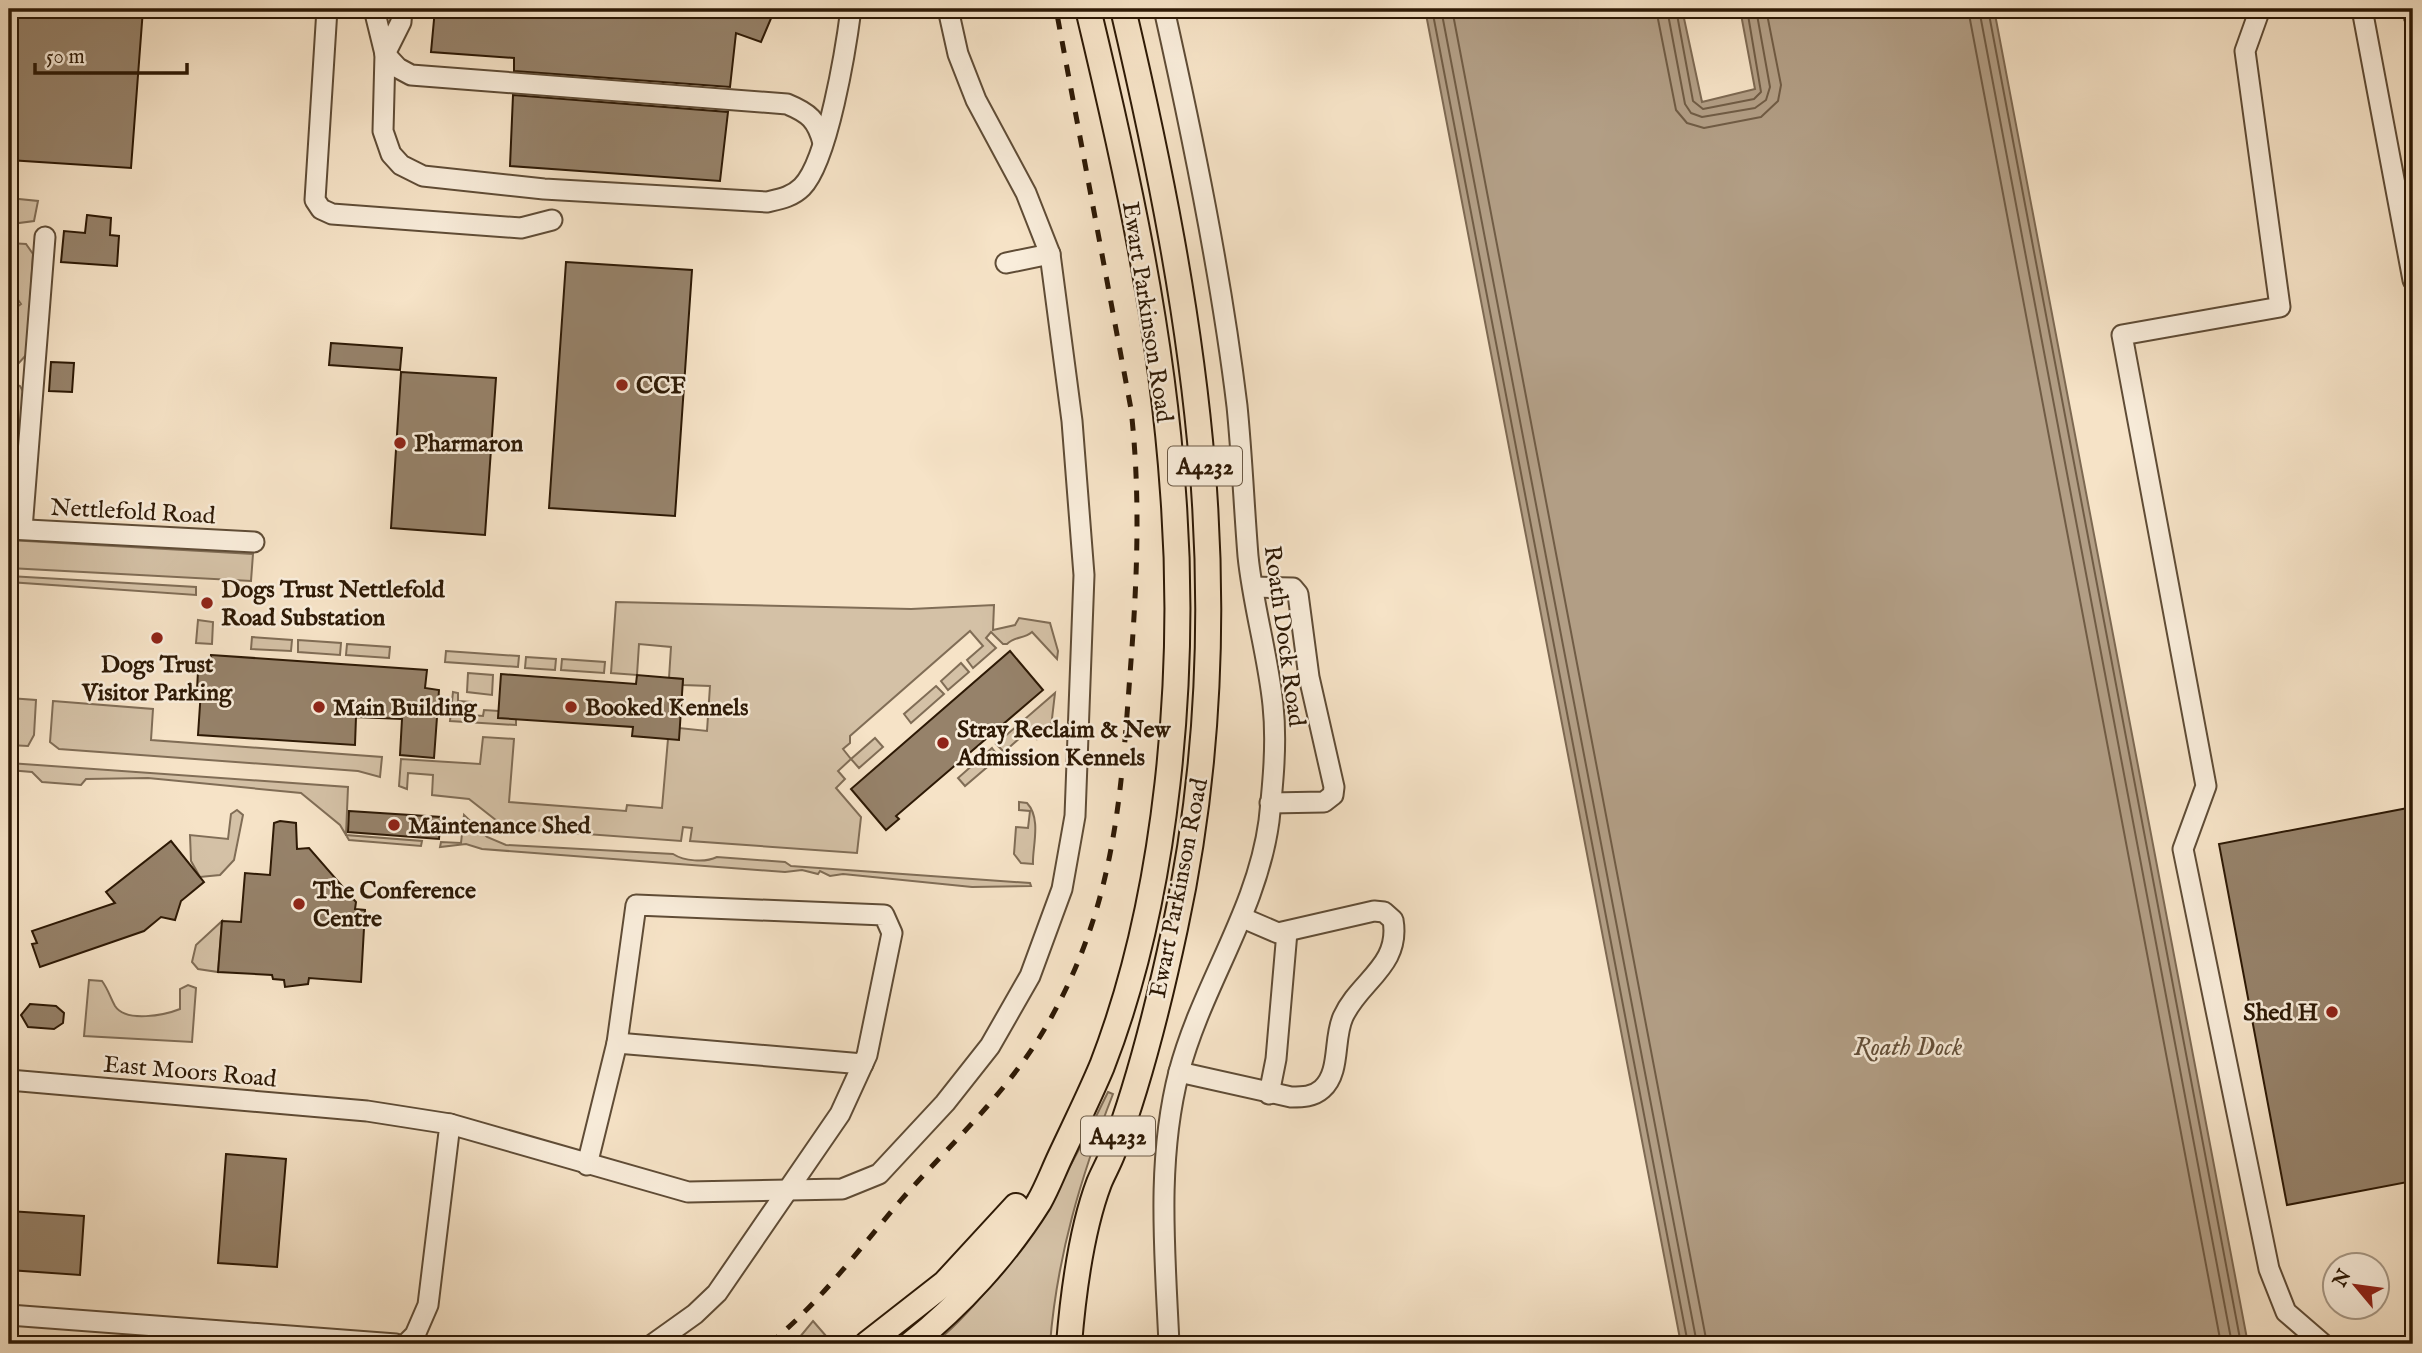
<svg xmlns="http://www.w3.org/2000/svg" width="2422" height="1353" font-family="'IM FELL English',serif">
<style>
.green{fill:#d4c1a6;stroke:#806d56;stroke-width:2}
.water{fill:#b29e85;stroke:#7d6952;stroke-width:2}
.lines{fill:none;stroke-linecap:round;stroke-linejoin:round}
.shore{stroke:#705c45;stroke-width:2}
.building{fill:#96826a;stroke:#2d1905;stroke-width:2}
.minor-casing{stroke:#5f4c36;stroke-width:23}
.major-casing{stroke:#2d1905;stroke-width:28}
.minor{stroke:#f9eddb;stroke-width:19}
.major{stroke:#f6e3c7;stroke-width:24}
.rail{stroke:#2d1905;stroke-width:5;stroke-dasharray:12 12;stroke-linecap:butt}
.poi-dot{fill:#8f2418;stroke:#f9eddb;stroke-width:2.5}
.labels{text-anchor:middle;stroke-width:5;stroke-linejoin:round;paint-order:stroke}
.shield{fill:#f9eddb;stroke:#6a5945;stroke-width:2}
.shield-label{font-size:23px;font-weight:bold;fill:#2d1905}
.street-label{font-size:24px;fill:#2d1905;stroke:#f9eddb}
.poi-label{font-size:24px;font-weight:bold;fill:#2d1905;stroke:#f9eddb;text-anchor:start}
.water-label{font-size:26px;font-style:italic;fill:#624e38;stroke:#f9eddb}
</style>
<rect width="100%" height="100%" fill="#f6e3c7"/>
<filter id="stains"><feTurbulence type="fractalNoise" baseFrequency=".00286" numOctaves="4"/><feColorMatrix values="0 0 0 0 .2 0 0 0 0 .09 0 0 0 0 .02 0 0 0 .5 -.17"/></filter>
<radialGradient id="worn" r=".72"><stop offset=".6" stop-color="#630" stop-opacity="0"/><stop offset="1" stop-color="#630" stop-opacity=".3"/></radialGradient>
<g class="green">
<polygon points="9,198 38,201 34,221 11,224 12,209 9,209"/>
<polygon points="9,243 26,244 33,254 27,354 18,364 9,363 9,313 21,304 9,287"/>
<polygon points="9,382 20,386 24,393 17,490 9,500 9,427 14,427 17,399 9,398"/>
<polygon points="9,540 253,554 251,581 9,568"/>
<polygon points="9,576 196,587 196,595 9,582"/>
<path d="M616 602 911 609 994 605 993 630 1015 625 1019 618 1050 623 1058 651 1057 659 1032 632C1024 639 1015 636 1007 644H1003L991 632 986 638 996 648 973 668 967 660 983 646 970 631 850 736V743L843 749 851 759 875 738 883 747 859 768 851 759 838 771 845 779 836 788 861 817 857 853 690 841 692 828 683 827 681 841 506 828 469 799 432 795 433 775 408 773 407 789 399 786 401 759 480 764 483 737 514 739 509 802 626 811 627 805 662 808 668 739 679 728 707 731 710 686 683 685V679L669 678 671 647 639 644 637 675 611 673Z"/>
<polygon points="198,620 213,622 212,644 196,643"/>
<polygon points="252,637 292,640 291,651 251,649"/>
<polygon points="298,640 341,643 340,655 298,652"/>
<polygon points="347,644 390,647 389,658 346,655"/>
<polygon points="446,651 519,656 518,667 445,662"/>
<polygon points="526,657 556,659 555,670 525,668"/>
<polygon points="562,659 605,662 604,673 561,670"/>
<polygon points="961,663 969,672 948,690 941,681"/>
<polygon points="468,673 493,675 492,695 467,692"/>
<polygon points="936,686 944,694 911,723 904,714"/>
<polygon points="453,692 458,693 458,701 471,702 470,715 483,716 484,710 499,711 516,719 516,725 450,721"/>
<polygon points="1055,693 1051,727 1037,739 1029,730 1004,752 996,744"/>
<polygon points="9,698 36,700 34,735 28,746 9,745"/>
<polygon points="53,701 153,709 151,740 382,757 380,777 358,771 59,749 50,742"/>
<polygon points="992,748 999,757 965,786 958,778"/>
<polygon points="9,763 348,787 346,835 422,841 421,846 349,840 340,825 301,793 148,778 86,779 81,785 42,782 32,772 9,770"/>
<path d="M1019 802 1027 803C1042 819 1032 848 1033 864L1021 863 1014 854 1016 827 1028 828 1030 811 1019 810Z"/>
<polygon points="237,810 243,815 234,860 220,875 200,877 191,861 190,835 228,839 231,814"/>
<path d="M464 815 487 837 506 845 673 854C684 861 705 863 717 857L785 862 791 866 1030 883 1031 886 972 887 843 874 830 876 820 871 818 874 802 870 785 872 482 849 466 844 440 847 441 842 461 843Z"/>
<polygon points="222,921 218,972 198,969 192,962 196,945"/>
<path d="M89 980 102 981C108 989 110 997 115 1006 126 1023 165 1015 180 1009V989L188 985 196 988 192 1042 84 1036Z"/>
<path d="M1108 1092 1113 1094C1081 1176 1057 1256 1050 1344H934C1005 1285 1069 1175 1108 1092Z"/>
<polygon points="813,1321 833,1344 794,1344"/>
</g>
<polygon class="water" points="1425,9 1682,9 1702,102 1755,89 1740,9 1994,9 2248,1344 1681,1344"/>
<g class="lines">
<g class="shore">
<polyline points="1432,9 1688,1344"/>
<polyline points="1441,9 1697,1344"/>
<polyline points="1452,9 1707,1344"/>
<polyline points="1656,9 1676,110 1687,123 1704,128 1761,117 1778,101 1781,85 1766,9"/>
<polyline points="1667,9 1685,104 1691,113 1702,117 1755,108 1766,100 1770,87 1756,9"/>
<polyline points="1676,9 1693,101 1703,109 1754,99 1761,92 1747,9"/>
<polyline points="1968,9 2221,1344"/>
<polyline points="1979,9 2232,1344"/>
<polyline points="1988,9 2241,1344"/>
</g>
</g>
<g class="building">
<polygon points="9,9 143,9 131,168 9,160"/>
<polygon points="435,9 775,9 761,42 736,33 730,87 514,71 514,58 431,52"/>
<polygon points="513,95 728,112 720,181 510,166"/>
<polygon points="87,215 111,218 110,235 119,236 117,266 61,262 64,231 85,233"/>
<polygon points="566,262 692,270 675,516 549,508"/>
<polygon points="331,343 402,348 400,370 329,365"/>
<polygon points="51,362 74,363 72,392 49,391"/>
<polygon points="401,372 496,378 485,535 391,528"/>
<polygon points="1010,651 1043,690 896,816 899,819 886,830 851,789"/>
<polygon points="211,655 427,670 425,688 439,690 434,758 400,755 402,719 356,717 355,745 198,735 201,690 197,690 198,671 210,672"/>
<polygon points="501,674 636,684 637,675 683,679 679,740 632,736 633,727 498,718"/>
<polygon points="2413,807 2413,1181 2287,1205 2219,844"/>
<polygon points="349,811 441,817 439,839 348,832"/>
<polygon points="280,821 296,823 297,849 309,848 356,902 355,909 365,910 361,982 309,978 308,984 285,987 284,980 273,979 272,975 218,972 222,921 241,922 245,873 270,875 274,823"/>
<polygon points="171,841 204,882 181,901 175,920 161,917 144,931 40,967 32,944 37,943 32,931 115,903 106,892"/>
<polygon points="30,1004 56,1006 64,1013 63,1023 54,1029 28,1027 21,1015"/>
<polygon points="226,1154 286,1159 277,1267 218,1263"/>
<polygon points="9,1211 84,1216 80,1275 9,1270"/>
</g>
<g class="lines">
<g class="minor-casing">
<g id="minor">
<polyline points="327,9 315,200 321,209 332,214 521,228 552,220"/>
<path d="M374 9 385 54 383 131 391 154 401 165 423 176 544 189 767 202C780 199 792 197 802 187 828 161 846 48 851 9"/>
<path d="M1164 9C1193 138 1221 274 1237 406 1242 456 1244 506 1248 556 1253 606 1268 655 1273 705 1277 743 1273 783 1269 821 1257 911 1202 985 1179 1072 1156 1161 1165 1254 1169 1344"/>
<polyline points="2260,9 2245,51 2280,307 2122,335 2206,786 2183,849 2269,1269 2286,1312 2323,1344"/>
<polyline points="2362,9 2413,280"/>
<path d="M385 54 398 68 411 75 787 104C809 113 817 120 823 143"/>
<polyline points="385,54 401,22 402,9"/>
<polyline points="1006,263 1050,254"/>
<polyline points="9,529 254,542"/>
<polyline points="22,529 45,237"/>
<polyline points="1253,587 1293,588 1298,594 1309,677 1334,787 1333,795 1324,802 1270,803"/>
<polyline points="617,1043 863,1064"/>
<path d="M1179 1072 1291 1097C1303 1097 1313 1097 1322 1089 1341 1072 1333 1039 1343 1017 1359 981 1401 966 1393 920L1384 912 1374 911 1278 933 1243 918"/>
<polyline points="9,1080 367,1111 450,1124 428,1305 415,1335 406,1344"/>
<polyline points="1269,1094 1276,1059 1287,932"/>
<polyline points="450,1124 688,1192 842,1189 879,1174 945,1103 990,1046 1030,976 1062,889 1075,816 1084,575 1072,421 1050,254 1026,193 976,100 958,54 948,9"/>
<polyline points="587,1165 617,1043 636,905 884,915 892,933 867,1055 840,1114 717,1293 695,1314 653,1344"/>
<polyline points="9,1315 396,1344"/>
</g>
</g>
<g class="major-casing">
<g id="major">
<polyline points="867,1344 945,1283 1016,1206"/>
<path d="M911 1344C959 1306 1006 1255 1039 1202 1047 1188 1053 1172 1060 1157 1074 1127 1089 1097 1102 1066 1168 896 1187 674 1173 492 1162 329 1126 167 1088 9"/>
<path d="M1069 1344C1073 1296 1082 1228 1099 1183 1103 1173 1109 1163 1113 1152 1140 1081 1159 1003 1175 928 1244 610 1196 320 1123 9"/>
</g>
</g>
<use href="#minor" class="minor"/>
<use href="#major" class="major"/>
<g class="rail">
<polyline points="2405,9 2413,94"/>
<path d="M769 1344C820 1303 859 1249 901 1200 954 1140 1013 1088 1052 1016 1114 903 1121 799 1130 674 1137 585 1141 498 1131 409L1056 9"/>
</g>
</g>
<g class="poi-dot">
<circle cx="622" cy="385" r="7"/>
<circle cx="400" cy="443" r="7"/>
<circle cx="207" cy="603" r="7"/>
<circle cx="157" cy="638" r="7"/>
<circle cx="319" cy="707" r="7"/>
<circle cx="571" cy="707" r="7"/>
<circle cx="943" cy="743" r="7"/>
<circle cx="394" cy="825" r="7"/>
<circle cx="299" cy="904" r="7"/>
<circle cx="2332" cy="1012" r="7"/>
</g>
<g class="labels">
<g class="shield">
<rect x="1168" y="446.5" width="74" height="39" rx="5"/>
<rect x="1081" y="1116.5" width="74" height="39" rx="5"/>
</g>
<g class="shield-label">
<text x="1205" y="474">A4232</text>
<text x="1118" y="1144">A4232</text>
</g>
<g class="street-label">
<text transform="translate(1148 312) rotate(81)" y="8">Ewart Parkinson Road</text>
<text transform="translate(133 511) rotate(3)" y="8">Nettlefold Road</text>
<text transform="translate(1285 636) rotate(82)" y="8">Roath Dock Road</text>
<text transform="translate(1178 888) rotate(-79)" y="8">Ewart Parkinson Road</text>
<text transform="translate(190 1071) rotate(5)" y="8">East Moors Road</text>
</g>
<g class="poi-label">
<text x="636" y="393">CCF</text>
<text x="414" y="451">Pharmaron</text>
<text x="221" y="597">Dogs Trust Nettlefold<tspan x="221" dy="28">Road Substation</tspan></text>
<text x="157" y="672" text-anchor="middle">Dogs Trust<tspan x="157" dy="28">Visitor Parking</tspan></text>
<text x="333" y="715">Main Building</text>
<text x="585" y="715">Booked Kennels</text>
<text x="957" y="737">Stray Reclaim &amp; New<tspan x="957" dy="28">Admission Kennels</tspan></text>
<text x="408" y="833">Maintenance Shed</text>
<text x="313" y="898">The Conference<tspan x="313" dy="28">Centre</tspan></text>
<text x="2318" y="1020" text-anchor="end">Shed H</text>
</g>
<g class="water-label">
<text x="1908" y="1055">Roath Dock</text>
</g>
</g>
<rect width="2422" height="1353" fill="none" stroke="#f6e3c7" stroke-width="35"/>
<rect x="10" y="10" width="2401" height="1332" fill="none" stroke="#2d1905" stroke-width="3.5"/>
<rect x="18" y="18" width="2387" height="1318" fill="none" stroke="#2d1905" stroke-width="2"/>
<g transform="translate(2356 1286) rotate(299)"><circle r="33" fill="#f9eddb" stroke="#a79885" stroke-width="2"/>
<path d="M0-5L12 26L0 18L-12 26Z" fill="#8f2418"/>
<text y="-10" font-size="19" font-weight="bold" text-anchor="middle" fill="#2d1905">N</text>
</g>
<path d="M35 63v10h152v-10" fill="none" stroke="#2d1905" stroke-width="3.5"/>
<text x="46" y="63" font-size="21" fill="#2d1905" stroke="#f9eddb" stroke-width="5" paint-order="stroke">50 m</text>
<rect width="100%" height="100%" filter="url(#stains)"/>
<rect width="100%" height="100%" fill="url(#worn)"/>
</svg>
